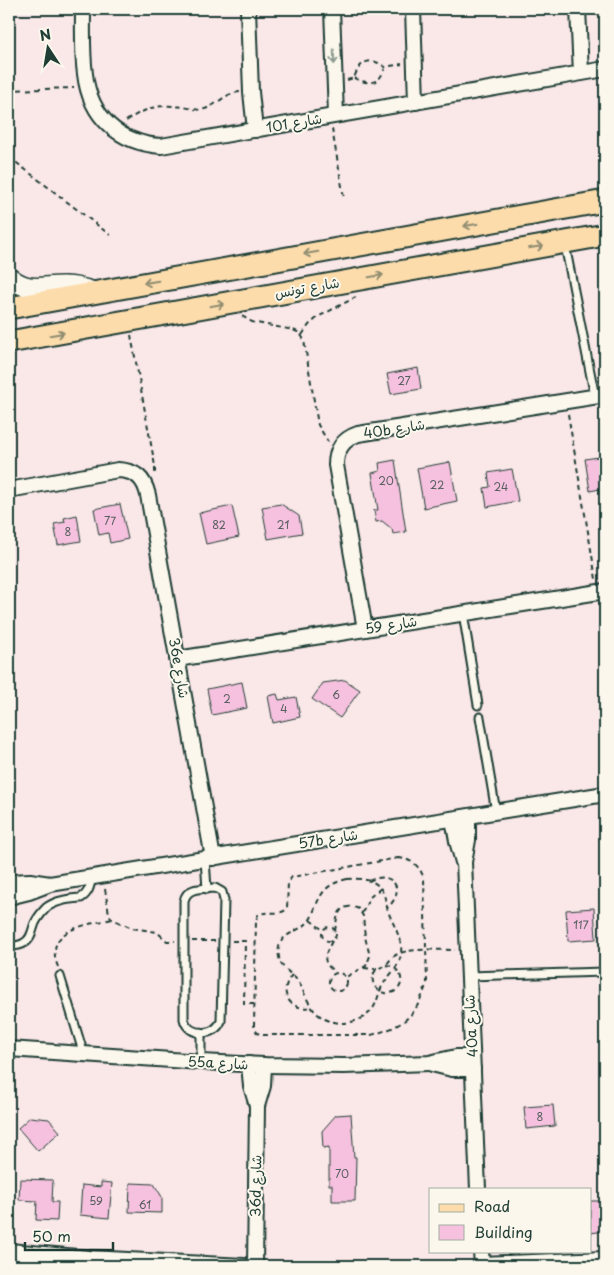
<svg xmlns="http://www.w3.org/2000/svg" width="614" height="1275" font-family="'Playpen Sans','Playpen Sans Arabic',sans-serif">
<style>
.building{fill:#f6c1de;stroke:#1f3d34}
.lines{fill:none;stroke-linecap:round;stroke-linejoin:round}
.lane-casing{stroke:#1f3d34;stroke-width:11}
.street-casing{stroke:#1f3d34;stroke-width:18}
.secondary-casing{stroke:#1f3d34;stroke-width:22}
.primary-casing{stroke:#1f3d34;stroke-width:25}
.path{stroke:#1f3d34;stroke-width:2;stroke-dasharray:5 4;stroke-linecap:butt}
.lane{stroke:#fbf7ec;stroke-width:7}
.street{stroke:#fbf7ec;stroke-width:14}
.secondary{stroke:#fbf7ec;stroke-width:19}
.primary{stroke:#fddcac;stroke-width:21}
.oneway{stroke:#8d9a90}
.oneway2{stroke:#8e8c70}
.labels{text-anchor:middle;stroke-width:4;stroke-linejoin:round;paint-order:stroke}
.number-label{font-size:11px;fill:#555e5e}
.street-label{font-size:14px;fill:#1f3d34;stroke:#fbf7ec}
</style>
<rect width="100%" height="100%" fill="#fae7e8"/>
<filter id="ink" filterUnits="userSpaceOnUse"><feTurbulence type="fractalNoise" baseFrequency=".02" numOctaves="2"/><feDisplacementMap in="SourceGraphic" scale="10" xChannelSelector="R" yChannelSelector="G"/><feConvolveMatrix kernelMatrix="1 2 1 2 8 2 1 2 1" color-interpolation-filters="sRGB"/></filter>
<g filter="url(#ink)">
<g class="building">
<polygon points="418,368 421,389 391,394 387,374"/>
<polygon points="605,456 605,488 590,491 585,459"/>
<polygon points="395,460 406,532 393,534 392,529 382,521 376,522 374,510 378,510 372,473 380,471 379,463"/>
<polygon points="450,462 457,501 424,508 417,468"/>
<polygon points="512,469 518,501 487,507 484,488 490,487 488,473"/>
<polygon points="120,504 128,539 110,543 108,533 99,535 94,509"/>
<polygon points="281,504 299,516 302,533 268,539 262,507"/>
<polygon points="232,506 239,537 206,544 199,513"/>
<polygon points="77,515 81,541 58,545 54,524 65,522 64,518"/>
<polygon points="345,680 360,690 340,718 312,699 323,683"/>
<polygon points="242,682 247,708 212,715 207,689"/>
<polygon points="277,694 279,700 296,697 300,717 273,723 268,696"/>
<polygon points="594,908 596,939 568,941 566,910"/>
<polygon points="553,1105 555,1126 526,1129 524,1107"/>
<polygon points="351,1114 354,1157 356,1157 355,1201 332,1201 332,1185 329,1185 329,1147 323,1148 322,1131 336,1115"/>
<polygon points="30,1117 49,1119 60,1132 38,1151 18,1128"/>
<polygon points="20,1179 53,1180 52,1202 58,1202 57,1221 36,1220 37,1201 19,1200"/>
<polygon points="101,1182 112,1183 109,1218 80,1215 82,1185 101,1187"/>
<polygon points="130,1183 154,1184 162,1197 162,1213 129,1212"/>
<polygon points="590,1201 605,1201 605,1230 598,1232 590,1233"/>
</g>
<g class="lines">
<g class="lane-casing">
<g id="lane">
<polyline points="565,245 595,397"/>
<polyline points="463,613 478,705"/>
<polyline points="480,717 496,812"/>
<polyline points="205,859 207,889"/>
<path d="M215 888 222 892 224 900 221 1021C215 1037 188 1037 184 1019V901C187 886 203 889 215 888Z"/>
<path d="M9 946C14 946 20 946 24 943 32 939 32 930 35 923 38 917 42 912 47 907 57 900 70 899 81 898 89 893 90 886 92 877"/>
<polyline points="60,976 84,1055"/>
<polyline points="469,976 605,972"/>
<polyline points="201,1062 201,1032"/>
</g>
</g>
<g class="street-casing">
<g id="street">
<path d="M83 9C83 30 82 53 85 74 90 117 119 143 161 146L605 69"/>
<polyline points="248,9 251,92 255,130"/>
<polyline points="332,9 336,115"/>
<polyline points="413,9 416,102"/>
<polyline points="578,9 581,73"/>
<path d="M9 490 118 470C136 471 144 478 148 495L213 858"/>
<path d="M365 629 336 465C336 450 343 439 358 434L605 395"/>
<polyline points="177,659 605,591"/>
<polyline points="468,817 468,840 464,862 478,1189"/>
<polyline points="453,819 457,841 463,862"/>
<polyline points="9,882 30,881 50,884"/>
<polyline points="9,897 29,892 50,884 605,794"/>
<polyline points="9,1049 201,1062 264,1065 344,1066 429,1063 456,1057 472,1057"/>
<polyline points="249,1064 251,1086 257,1106"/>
<polyline points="432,1064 452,1069 473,1069"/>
<polyline points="9,1251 89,1258 244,1266"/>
<polyline points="481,1251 482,1266"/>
<polyline points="482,1264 605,1259"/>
<polyline points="255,1266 257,1106 263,1086 264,1065"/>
</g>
</g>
<g class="secondary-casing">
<path id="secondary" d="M9 277C29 294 43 285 66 286 76 286 85 289 94 292"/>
</g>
<g class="primary-casing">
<g id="primary">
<polyline points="9,308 605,201"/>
<polyline points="9,342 605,235"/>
</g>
</g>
<g class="path">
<path d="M354 78C369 85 380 85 385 67L402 64"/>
<path d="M347 80 354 78C360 61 370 56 385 67"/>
<polyline points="9,90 74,88"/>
<path d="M126 121C154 102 169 104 200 110 216 108 223 93 240 92"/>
<polyline points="332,129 344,198"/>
<polyline points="9,157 110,235"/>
<path d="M242 316 252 322 293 330C299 332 301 334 304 340L318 425 328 442"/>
<polyline points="131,335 155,466 155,476"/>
<polyline points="302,335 309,325 318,317 356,297"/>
<polyline points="568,414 596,579"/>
<path d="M398 858C412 859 420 866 424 879L427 982C417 1015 405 1026 371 1035H262C256 1033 255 1031 254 1025L256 920 258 915C267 910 280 916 287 909L288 882 292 877Z"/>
<path d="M347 879C360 878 378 879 383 893 386 899 386 905 388 911 393 925 403 939 401 954 399 967 390 974 384 983 378 992 378 1003 371 1011 359 1025 333 1027 319 1015 313 1011 309 1003 306 997 303 991 301 985 297 980 290 972 280 968 279 957 275 933 297 934 308 922 312 918 313 913 315 908 322 890 328 884 347 879Z"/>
<path d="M369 881C393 869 407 891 387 908"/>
<polyline points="105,889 109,914 112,919 132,928 157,932 167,941 175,941"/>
<polyline points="362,913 370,897 381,888"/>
<polyline points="310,920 323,930"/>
<circle cx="329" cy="934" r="7"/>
<path d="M335 931C337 918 337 905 354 907L359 909 363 916 365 937 370 956 366 966 346 977"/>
<polyline points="192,941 215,941"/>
<polyline points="232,941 245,941 244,1004 254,1004"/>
<path d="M332 941C325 955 320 961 335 972"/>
<path d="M386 965C404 967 407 990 390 993 379 995 369 984 374 973 377 967 382 968 386 965 388 963 389 961 391 959 393 956 397 954 401 953 411 948 442 950 455 950"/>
<path d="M58 967C57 964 55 960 55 956 51 927 93 924 112 919"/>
<polyline points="364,968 377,969"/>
<circle cx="338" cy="982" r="9"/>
<path d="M292 975C277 992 290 1012 312 1007"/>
</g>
<use href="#lane" class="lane"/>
<use href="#street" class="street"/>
<use href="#secondary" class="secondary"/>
<use href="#primary" class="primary"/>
</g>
<defs><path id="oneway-shaft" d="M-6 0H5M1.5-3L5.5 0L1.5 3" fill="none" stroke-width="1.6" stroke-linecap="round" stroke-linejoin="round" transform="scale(1.25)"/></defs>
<use class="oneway" href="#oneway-shaft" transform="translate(334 57) rotate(88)"/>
<g class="oneway2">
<use href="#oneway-shaft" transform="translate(471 225) rotate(170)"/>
<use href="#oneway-shaft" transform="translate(536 247) rotate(-10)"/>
<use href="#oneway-shaft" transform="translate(311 253) rotate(170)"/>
<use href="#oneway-shaft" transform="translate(376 276) rotate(-10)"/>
<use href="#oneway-shaft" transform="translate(151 282) rotate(170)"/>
<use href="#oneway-shaft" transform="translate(217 305) rotate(-10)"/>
<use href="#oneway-shaft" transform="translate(57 334) rotate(-10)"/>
</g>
</g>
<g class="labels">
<g class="number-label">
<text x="404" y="385">27</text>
<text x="386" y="485">20</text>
<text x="437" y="489">22</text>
<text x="501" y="491">24</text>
<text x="110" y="525">77</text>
<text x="219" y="529">82</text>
<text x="283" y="529">21</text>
<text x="68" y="536">8</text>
<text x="336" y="699">6</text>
<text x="227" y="703">2</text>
<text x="284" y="713">4</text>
<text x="581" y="929">117</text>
<text x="540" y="1121">8</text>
<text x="342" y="1178">70</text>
<text x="96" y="1205">59</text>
<text x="145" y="1209">61</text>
</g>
<g class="street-label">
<text transform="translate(294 123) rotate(-10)" y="5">شارع 101</text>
<text transform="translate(307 288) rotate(-10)" y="5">شارع تونس</text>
<text transform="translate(394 429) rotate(-9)" y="5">40b شارع</text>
<text transform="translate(391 625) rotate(-9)" y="5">شارع 59</text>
<text transform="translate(179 668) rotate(80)" y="5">36e شارع</text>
<text transform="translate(328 839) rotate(-9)" y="5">57b شارع</text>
<text transform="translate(471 1026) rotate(-93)" y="5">40a شارع</text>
<text transform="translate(218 1063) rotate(3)" y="5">55a شارع</text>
<text transform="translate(256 1186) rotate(-89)" y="5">36d شارع</text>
</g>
</g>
<rect width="614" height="1275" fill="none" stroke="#fbf7ec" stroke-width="30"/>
<rect x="15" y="15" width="584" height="1245" fill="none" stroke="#1f3d34" stroke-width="2" filter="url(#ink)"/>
<rect x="429" y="1188" width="162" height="65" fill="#fbf7ec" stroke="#a3ada2"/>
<rect x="439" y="1204" width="25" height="8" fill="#fddcac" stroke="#a3ada2"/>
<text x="474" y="1212" font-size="15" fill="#1f3d34">Road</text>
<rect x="439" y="1225" width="25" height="15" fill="#f6c1de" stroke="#a3ada2"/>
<text x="474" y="1238" font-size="15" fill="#1f3d34">Building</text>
<g transform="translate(48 48) rotate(348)" stroke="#fbf7ec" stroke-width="4" paint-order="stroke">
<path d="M0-4L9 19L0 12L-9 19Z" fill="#1f3d34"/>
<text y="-8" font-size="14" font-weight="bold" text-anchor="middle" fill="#1f3d34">N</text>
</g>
<path d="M25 1242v8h88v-8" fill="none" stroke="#1f3d34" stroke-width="2.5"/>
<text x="32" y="1242" font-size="15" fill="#1f3d34" stroke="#fbf7ec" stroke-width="4" paint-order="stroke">50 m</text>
</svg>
